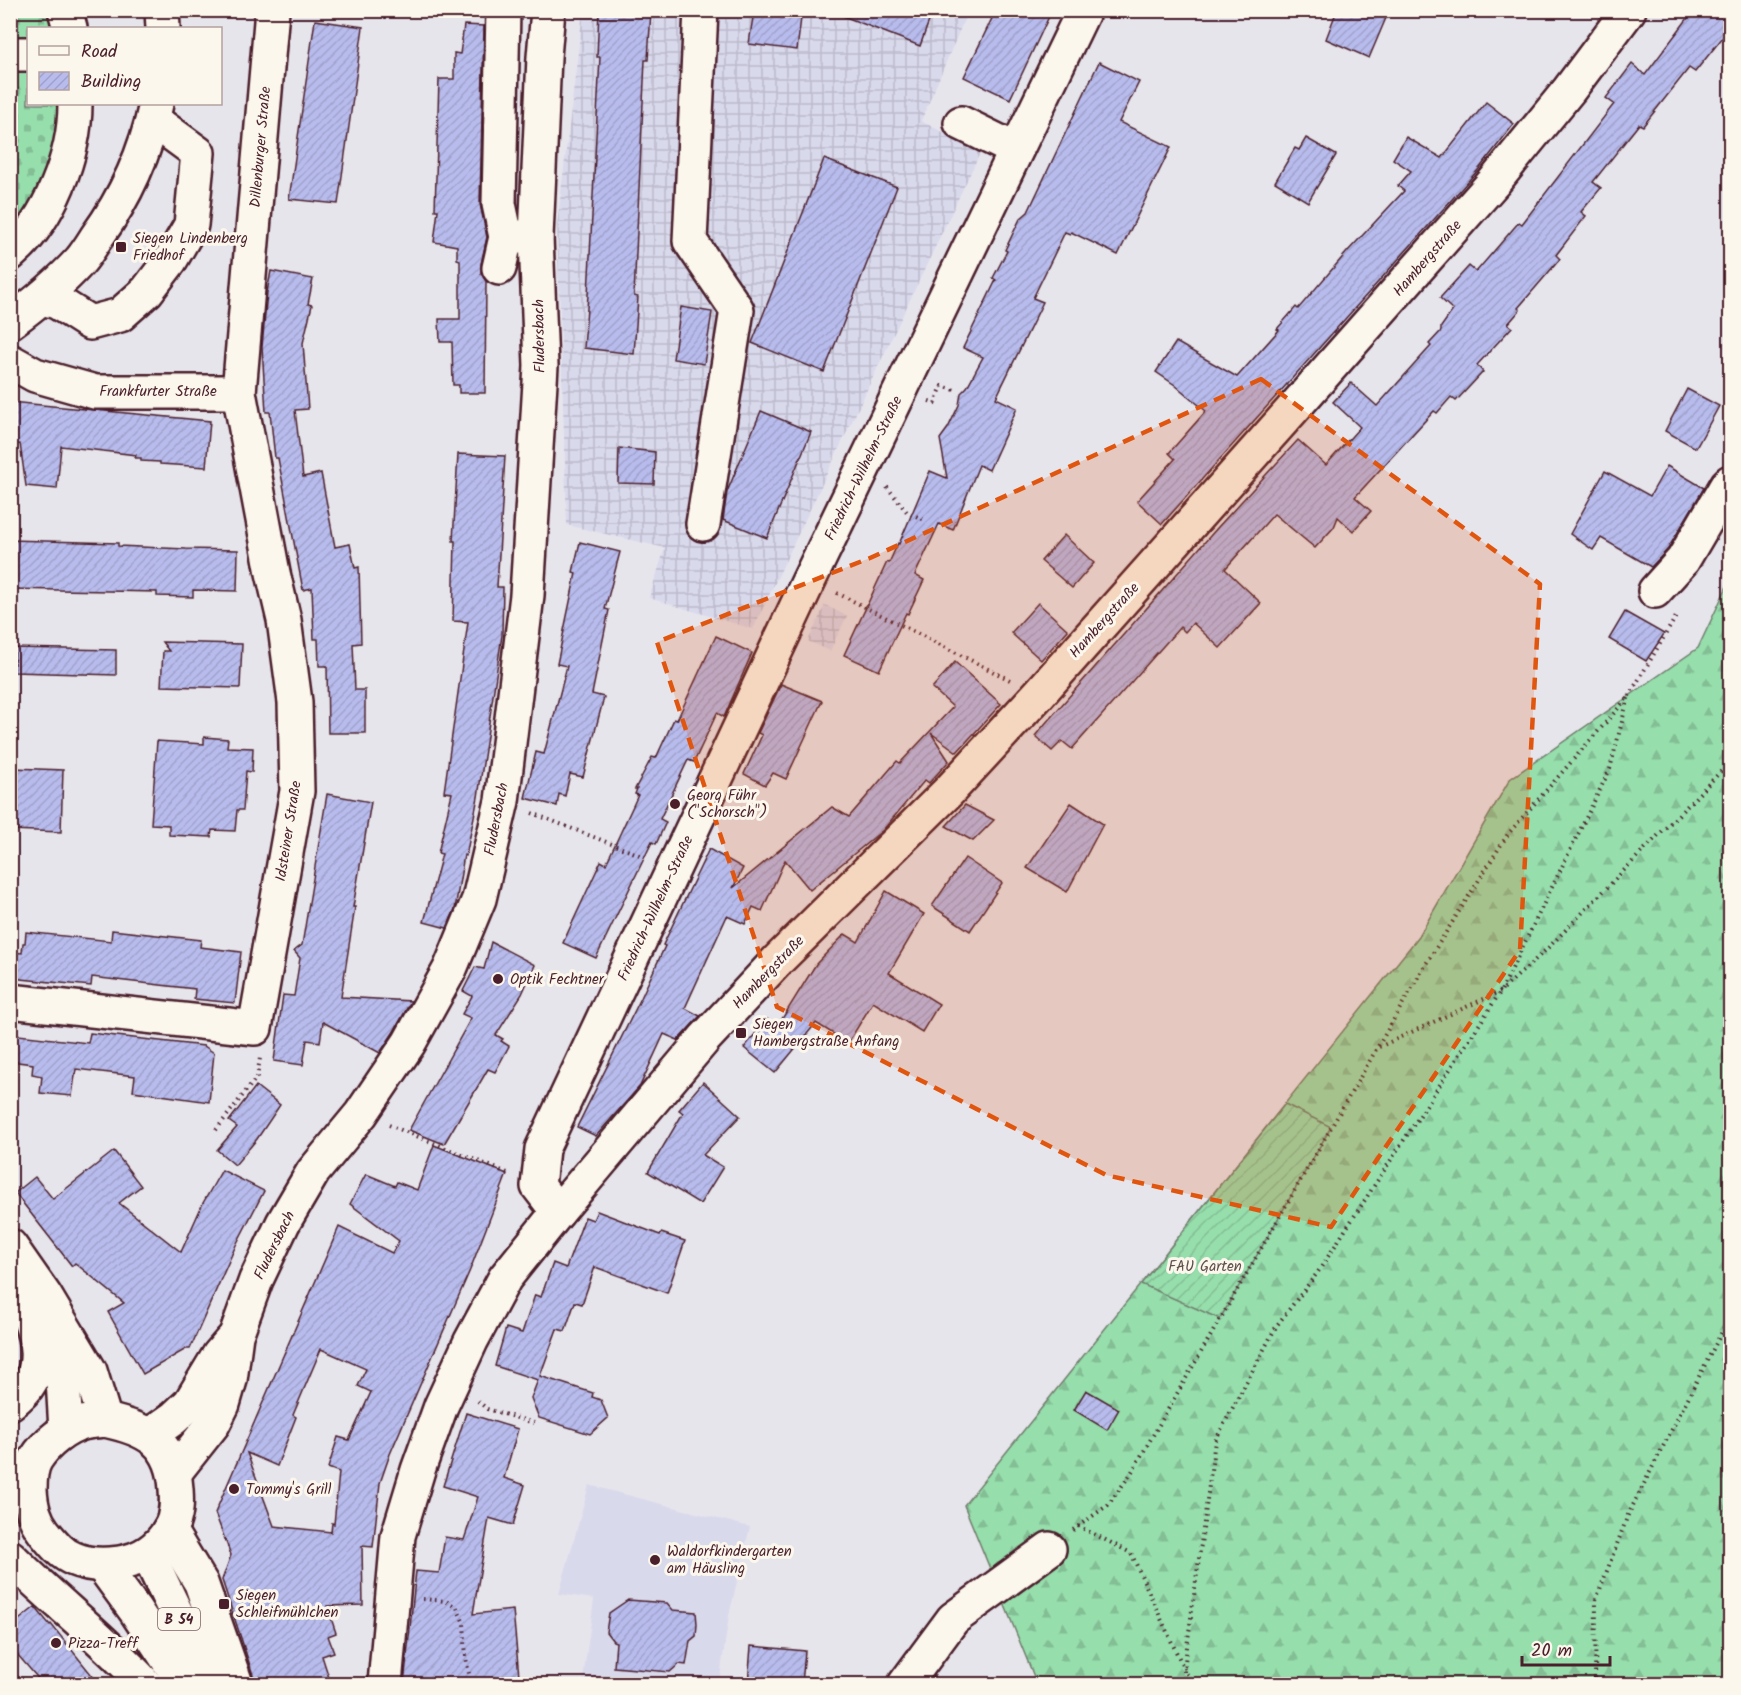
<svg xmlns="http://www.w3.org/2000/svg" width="1741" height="1695" font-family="Kalam,sans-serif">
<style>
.built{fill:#d9d9ec}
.industrial{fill:url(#industrial-grid)}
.forest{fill:url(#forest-firs);stroke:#707e6c;stroke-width:1.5}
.cemetery{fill:url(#cemetery-stones);stroke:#707e6c;stroke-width:1.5}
.garden{fill:url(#garden-furrows);stroke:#707e6c;stroke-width:1.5}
.building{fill:url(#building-hatch);stroke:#4a1f2b;stroke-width:1.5;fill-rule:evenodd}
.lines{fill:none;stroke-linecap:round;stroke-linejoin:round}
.minor-casing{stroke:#4a1f2b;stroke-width:38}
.major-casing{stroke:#4a1f2b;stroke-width:38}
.path{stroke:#4a1f2b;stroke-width:4;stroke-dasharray:1.5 4.5;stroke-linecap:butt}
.minor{stroke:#fbf7ec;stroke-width:33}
.major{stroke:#fbf7ec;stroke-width:33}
.marked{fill:#e0560e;fill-opacity:0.2;stroke:#e0560e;stroke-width:4.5;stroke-dasharray:12 8;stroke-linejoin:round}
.poi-dot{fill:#4a1f2b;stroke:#fbf7ec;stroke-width:2}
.labels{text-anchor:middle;stroke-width:6;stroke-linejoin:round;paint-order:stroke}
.shield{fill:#fbf7ec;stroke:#7f6065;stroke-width:1.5}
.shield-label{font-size:14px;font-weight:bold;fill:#4a1f2b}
.street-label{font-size:15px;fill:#4a1f2b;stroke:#fbf7ec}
.poi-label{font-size:15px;fill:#4a1f2b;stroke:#fbf7ec;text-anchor:start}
.park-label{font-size:15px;fill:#5d4f4b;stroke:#fbf7ec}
</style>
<defs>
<pattern id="industrial-grid" width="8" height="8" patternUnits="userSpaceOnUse" patternTransform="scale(1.5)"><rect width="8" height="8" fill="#d9d9ec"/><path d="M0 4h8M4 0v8" fill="none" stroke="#bcbacb"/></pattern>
<pattern id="forest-firs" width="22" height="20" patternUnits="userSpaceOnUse" patternTransform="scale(1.5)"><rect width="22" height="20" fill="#96deac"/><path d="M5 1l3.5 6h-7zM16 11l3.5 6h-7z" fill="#83be94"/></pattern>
<pattern id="cemetery-stones" width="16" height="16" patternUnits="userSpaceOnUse" patternTransform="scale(1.5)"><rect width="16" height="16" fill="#96deac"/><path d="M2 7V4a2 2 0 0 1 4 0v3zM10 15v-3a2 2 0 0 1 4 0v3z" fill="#83be94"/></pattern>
<pattern id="garden-furrows" width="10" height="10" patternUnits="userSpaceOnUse" patternTransform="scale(1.5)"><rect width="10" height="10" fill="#96deac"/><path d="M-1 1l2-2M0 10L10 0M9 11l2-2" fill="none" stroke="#83be94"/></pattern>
<pattern id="building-hatch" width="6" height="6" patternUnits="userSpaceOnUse" patternTransform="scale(1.5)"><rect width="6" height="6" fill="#b8bced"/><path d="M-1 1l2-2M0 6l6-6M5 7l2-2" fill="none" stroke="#a0a1cb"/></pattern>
</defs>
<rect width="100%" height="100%" fill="#e7e5ec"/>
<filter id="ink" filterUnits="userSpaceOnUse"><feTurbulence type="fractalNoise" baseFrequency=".0167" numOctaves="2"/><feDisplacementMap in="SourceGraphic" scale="12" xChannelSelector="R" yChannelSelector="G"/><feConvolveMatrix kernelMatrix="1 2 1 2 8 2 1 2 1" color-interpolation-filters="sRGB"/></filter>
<g filter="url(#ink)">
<polygon class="built" points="589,1485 750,1527 729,1616 719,1684 612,1684 583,1679 594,1599 559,1594"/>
<g class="industrial">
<polygon points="583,11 968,11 921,121 981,151 753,629 649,598 665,548 567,525 557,225"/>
<polygon points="825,605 847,616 830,651 808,641"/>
</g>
<polygon class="forest" points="1730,580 1730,1684 1037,1684 964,1505 1419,936 1510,779 1698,648"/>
<polygon class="cemetery" points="11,11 72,11 77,28 28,28 28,104 82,104 42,238 11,275"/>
<polygon class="garden" points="1285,1104 1331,1127 1220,1319 1141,1284"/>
<g class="building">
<polygon points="599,10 651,10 648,60 645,60 634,296 638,297 634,354 584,348 588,295 600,57 597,57"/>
<polygon points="754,10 802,10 797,50 749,44"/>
<polygon points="834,10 933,10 920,46 833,12"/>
<polygon points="996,10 1052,10 1010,99 964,77"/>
<polygon points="1337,10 1383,10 1381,16 1386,18 1369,58 1326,39"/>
<polygon points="1694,10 1731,10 1731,27 1695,72 1689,68 1643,126 1639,124 1593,182 1601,188 1581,212 1586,216 1556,255 1560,259 1518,308 1520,310 1508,324 1512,327 1477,365 1483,372 1456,401 1451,397 1437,413 1434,411 1355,497 1371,511 1353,531 1338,517 1334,527 1315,548 1274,514 1225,569 1261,603 1220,648 1193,623 1185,632 1180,627 1072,749 1062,741 1052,751 1035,736 1045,724 1218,527 1298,440 1326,465 1360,427 1333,402 1351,383 1377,406 1431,346 1429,344 1441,331 1441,327 1453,310 1440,298 1469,266 1476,272 1519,222 1522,224 1614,104 1606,98 1632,64 1645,75"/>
<polygon points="315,20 363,27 338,204 289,199"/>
<polygon points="464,25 484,26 480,204 487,237 481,264 481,273 486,281 485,393 459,393 459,385 453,385 452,342 440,342 439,319 460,319 460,260 457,259 457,246 434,242 438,210 435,210 439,79 454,79 454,53 460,54"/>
<polygon points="1099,62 1139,82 1119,122 1171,147 1118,255 1071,232 1070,234 1065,232 1033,298 1043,302 996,398 1017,408 989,470 979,465 953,530 939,524 915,575 924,580 908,614 906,613 879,671 844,655 887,562 889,563 898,543 899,544 930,471 947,478 940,439 948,428 959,405 961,393 967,387 983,357 963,348 996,280 993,278 1007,251 1005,250 1020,219 1028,212"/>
<polygon points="1486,102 1514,124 1479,169 1162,524 1137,501 1175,459 1169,453 1206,411 1175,385 1156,372 1176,342 1237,377 1279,330 1277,329 1296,307 1298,309 1347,252 1404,191 1398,186 1411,171 1393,159 1406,137 1442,158"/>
<polygon points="1306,138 1336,155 1308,202 1275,182 1295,148 1299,150"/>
<polygon points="824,159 897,187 824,372 752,343"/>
<polygon points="271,271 313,279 308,304 312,305 303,343 308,409 295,410 303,477 321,473 335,547 350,544 355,568 359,567 361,643 353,644 355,690 365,690 365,733 328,733 327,666 319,666 318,639 314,639 312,588 303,590 278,458 275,458 270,412 266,412 262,347 267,292"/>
<polygon points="681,307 712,312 704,364 673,359"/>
<polygon points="1687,389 1719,406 1696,448 1665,431"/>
<polygon points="10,402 210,421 206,467 160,464 160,462 141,461 141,458 135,458 136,455 61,446 57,489 26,486 20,444 10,445"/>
<polygon points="761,411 811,432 767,538 723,520 727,492"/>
<polygon points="619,448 655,452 654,484 618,483"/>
<polygon points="458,454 505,456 497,587 503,587 502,635 478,797 466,856 464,855 455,909 447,928 424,922 442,854 438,853 452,793 444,792 468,622 453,621 455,541 453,541"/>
<polygon points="1667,466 1704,488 1668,549 1651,567 1601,538 1593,550 1570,534 1605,471 1650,496"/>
<polygon points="1064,535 1094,563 1072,588 1041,561"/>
<polygon points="10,540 118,543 118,546 186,549 238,550 237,591 193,590 193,597 157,596 157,592 10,589"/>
<polygon points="580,542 620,552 605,609 609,610 592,694 604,697 583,777 570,774 565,796 559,794 557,806 525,798 536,752 544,754 567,666 557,664 576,573 573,572"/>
<polygon points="1038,603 1068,630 1041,660 1011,633"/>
<polygon points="1625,612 1664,634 1646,661 1609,639"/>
<polygon points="716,636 752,653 724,717 717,713 694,762 688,760 660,819 666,822 656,844 652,842 596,958 563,943 601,861 606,864 638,795 635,794 637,789 635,789 652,757 656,758 674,719 677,720"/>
<polygon points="162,642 242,644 240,688 161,686 163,651 169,651"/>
<polygon points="15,648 116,650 116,675 14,672"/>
<polygon points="955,662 1001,704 957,752 931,733 949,761 929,783 925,780 883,830 810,890 785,860 762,911 753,907 745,924 727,916 685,1008 700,1016 678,1040 664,1034 640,1086 596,1136 577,1127 641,998 665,946 663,945 709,849 743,868 733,888 832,807 849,817 897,761 900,763 953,707 932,688"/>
<polygon points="781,684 822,701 786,779 773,773 765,785 744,774 762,735 758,733"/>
<polygon points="204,737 228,739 227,747 253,748 252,772 246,771 243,810 237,810 235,831 212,830 211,837 169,835 169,825 151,824 157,741 204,744"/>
<polygon points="13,768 63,770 61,832 10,830 10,780 13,780"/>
<polygon points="327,794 371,802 353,907 355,907 341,997 411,1001 393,1033 380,1053 323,1022 320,1042 307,1040 303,1065 274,1061 283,995 294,996 300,958 294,951 302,945"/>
<polygon points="1071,803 1103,824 1067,892 1027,868"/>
<polygon points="965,805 994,820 973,841 946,826"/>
<polygon points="965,858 1002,883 970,931 932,906"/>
<polygon points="886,891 924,914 889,973 939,1004 922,1032 873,1002 848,1043 816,1023 775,1073 744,1048 767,1019 777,1027 816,964 845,934 858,942"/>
<polygon points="112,930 201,940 200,947 241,952 235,1003 194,999 195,989 125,981 92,977 91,986 11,978 14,952 22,953 23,943 25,943 26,932 111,941"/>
<polygon points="491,942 535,965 522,994 496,1035 503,1039 501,1041 509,1046 495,1072 488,1069 444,1144 409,1130 471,1018 462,1014 472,996 463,991 475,967 484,969"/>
<polygon points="90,1033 204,1046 214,1053 209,1102 133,1091 135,1076 76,1069 72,1096 40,1093 42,1076 32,1074 33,1064 10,1061 10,1034 88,1043"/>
<polygon points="703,1082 740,1116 703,1155 723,1167 700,1204 648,1172 683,1113 679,1110"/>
<polygon points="256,1086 280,1105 257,1139 235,1165 217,1150 237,1127 229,1121"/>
<path d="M434 1145 507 1174 470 1270 390 1454 380 1483 373 1547 362 1546 363 1605 327 1606 336 1633 328 1636 334 1652 322 1656 331 1684H256L222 1580 231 1555 215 1513 339 1227 392 1253 399 1241 350 1204 366 1174 395 1186 397 1182 417 1190ZM321 1349 366 1369 358 1386 371 1392 349 1440 338 1437 328 1468 339 1472 334 1524 332 1523 331 1532 274 1526 247 1453 277 1466 296 1417 293 1415Z"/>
<polygon points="114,1151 141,1186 119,1203 181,1252 203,1203 222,1170 264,1191 236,1245 190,1349 186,1349 143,1374 108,1312 124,1303 75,1263 72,1266 15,1193 35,1177 53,1199"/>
<polygon points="597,1211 660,1235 661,1233 685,1241 667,1293 595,1267 582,1304 575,1302 565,1331 557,1329 540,1376 593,1393 592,1397 601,1400 608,1418 590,1434 539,1418 531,1398 538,1380 495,1366 506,1328 522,1333 535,1295 541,1297 553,1263 566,1268 585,1217 593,1220"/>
<polygon points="1086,1390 1119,1409 1107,1430 1074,1410"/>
<polygon points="466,1413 518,1429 504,1478 525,1485 513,1525 489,1518 473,1614 513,1610 519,1676 443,1683 443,1684 404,1684 416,1571 439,1573 445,1537 464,1540 478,1497 443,1486"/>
<polygon points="628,1600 667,1603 673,1610 696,1612 697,1624 696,1636 690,1641 686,1665 679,1664 670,1672 614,1667 616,1642 613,1641 606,1632 609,1613"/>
<polygon points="35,1607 50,1625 51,1624 99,1684 43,1684 10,1646 10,1627"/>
<polygon points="751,1646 805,1651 802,1684 748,1684"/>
</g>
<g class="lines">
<g class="minor-casing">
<g id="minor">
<polyline points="65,10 70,28"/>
<polyline points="503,10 499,204 506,237 536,237"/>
<polyline points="701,10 690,241 737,310 703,524"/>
<polyline points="10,54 28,54"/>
<polyline points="961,123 1016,150"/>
<path d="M10 254C50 220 75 155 75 104"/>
<polyline points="499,268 506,237"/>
<polyline points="42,298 57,302 90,323 120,315 147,291 170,261 191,225 198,153 153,120"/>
<polyline points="10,361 35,375 95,392 239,392"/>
<polyline points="1655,591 1683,560 1727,485 1730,482"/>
<polyline points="10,1001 255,1028 297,791 295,702 284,620 273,573 239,392 272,10"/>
<polyline points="558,1212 538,1186 542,1149 809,580 1084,10"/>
<polyline points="150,1435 174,1418 190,1403 219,1355 231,1341"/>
<polyline points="175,1472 213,1424 223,1404 230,1380 236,1335 256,1280 283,1223 313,1172 361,1114 409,1043 450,969 479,899 502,801 527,595 541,366 536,237 544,57 548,10"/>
<polyline points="169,1530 201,1583 236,1684"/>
<polyline points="385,1684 398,1536 418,1470 441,1406 471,1341 505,1278 558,1212 705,1038 778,960 949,791 1038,695 1292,410 1494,182 1569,90 1629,10"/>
<polyline points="905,1684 953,1619 1049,1549"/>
</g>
</g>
<g class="major-casing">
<g id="major">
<polyline points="162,10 163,28"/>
<path d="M10 322C36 303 59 284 80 261 86 254 91 246 96 238 125 198 146 152 156 104"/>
<polyline points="10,1246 45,1296 90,1371 105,1420"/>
<path d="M10 1273C28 1318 61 1367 10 1403"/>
<polyline points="51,1325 63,1379 66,1430"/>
<path d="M105 1420C147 1429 173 1442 176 1489 177 1503 177 1516 170 1529 159 1548 142 1560 119 1563 105 1565 88 1565 74 1559 61 1554 52 1542 44 1532 34 1519 31 1506 30 1490 30 1480 31 1467 36 1459 46 1443 65 1428 83 1423 90 1421 98 1421 105 1420Z"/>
<polyline points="148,1554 210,1684"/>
<path d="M10 1557C54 1601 104 1639 145 1684"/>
<polyline points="102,1565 135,1610 184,1684"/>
</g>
</g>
<g class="path">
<polyline points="929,401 935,403 942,386 955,390"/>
<polyline points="887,487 907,512 927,521"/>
<polyline points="837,593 1010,680"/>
<polyline points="532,813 645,857"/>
<polyline points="1379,1047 1501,991 1547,949 1730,762"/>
<polyline points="389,1125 510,1174"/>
<polyline points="216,1130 257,1077 260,1058"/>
<polyline points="478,1401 487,1409 534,1423"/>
<polyline points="1078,1526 1131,1553 1184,1669 1193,1684"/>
<polyline points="1073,1530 1108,1505 1130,1475 1424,967 1508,834 1629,696 1677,615"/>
<polyline points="423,1599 446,1601 457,1608 464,1623 466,1658 471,1684"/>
<polyline points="1184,1684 1184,1669 1215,1441 1277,1325 1318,1272 1501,991 1610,769 1628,698"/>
<polyline points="1595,1684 1596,1600 1628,1515 1730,1316"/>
</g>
<use href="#minor" class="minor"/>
<use href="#major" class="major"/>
</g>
</g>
<path class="marked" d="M1261 379 1540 584 1520 950 1331 1227 1106 1175 777 1007 657 642 870 558Z"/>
<g class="poi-dot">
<rect x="115" y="241" width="12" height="12" rx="3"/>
<circle cx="675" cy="804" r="6"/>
<circle cx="498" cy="979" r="6"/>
<rect x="735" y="1027" width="12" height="12" rx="3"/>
<circle cx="234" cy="1489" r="6"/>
<circle cx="655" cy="1560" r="6"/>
<rect x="218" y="1598" width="12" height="12" rx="3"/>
<circle cx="56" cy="1643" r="6"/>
</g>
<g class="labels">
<rect class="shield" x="158" y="1608" width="42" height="22" rx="4.5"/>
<g class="shield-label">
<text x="179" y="1624">B 54</text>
</g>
<g class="street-label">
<text transform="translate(260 147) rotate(-85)" y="5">Dillenburger Straße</text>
<text transform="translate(1427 258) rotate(-49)" y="5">Hambergstraße</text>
<text transform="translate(539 336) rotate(-91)" y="5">Fludersbach</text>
<text x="158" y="396">Frankfurter Straße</text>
<text transform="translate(863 468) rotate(-64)" y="5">Friedrich-Wilhelm-Straße</text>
<text transform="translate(1104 620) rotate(-48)" y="5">Hambergstraße</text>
<text transform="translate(496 819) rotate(-79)" y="5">Fludersbach</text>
<text transform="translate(288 831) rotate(-81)" y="5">Idsteiner Straße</text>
<text transform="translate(655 908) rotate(-65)" y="5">Friedrich-Wilhelm-Straße</text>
<text transform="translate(768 972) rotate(-46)" y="5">Hambergstraße</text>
<text transform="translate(274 1245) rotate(-64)" y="5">Fludersbach</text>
</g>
<g class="poi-label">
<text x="133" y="243">Siegen Lindenberg<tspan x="133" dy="17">Friedhof</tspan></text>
<text x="687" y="800">Georg Führ<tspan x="687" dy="17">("Schorsch")</tspan></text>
<text x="510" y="984">Optik Fechtner</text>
<text x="753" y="1029">Siegen<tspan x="753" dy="17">Hambergstraße Anfang</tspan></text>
<text x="246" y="1494">Tommy's Grill</text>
<text x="667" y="1556">Waldorfkindergarten<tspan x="667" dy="17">am Häusling</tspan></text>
<text x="236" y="1600">Siegen<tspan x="236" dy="17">Schleifmühlchen</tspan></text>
<text x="68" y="1648">Pizza-Treff</text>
</g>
<g class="park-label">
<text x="1205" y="1271">FAU Garten</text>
</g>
</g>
<rect width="1741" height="1695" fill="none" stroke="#fbf7ec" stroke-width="36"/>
<rect x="18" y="18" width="1705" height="1659" fill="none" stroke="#4a1f2b" stroke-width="2" filter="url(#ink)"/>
<rect x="27" y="27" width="195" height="78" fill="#fbf7ec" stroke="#b4a19f" stroke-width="1.5"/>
<rect x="39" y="46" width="30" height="9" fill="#fbf7ec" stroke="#b4a19f" stroke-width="1.5"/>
<text x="81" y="57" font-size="18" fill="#4a1f2b">Road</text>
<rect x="39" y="72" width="30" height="18" fill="url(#building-hatch)" stroke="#b4a19f" stroke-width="1.5"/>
<text x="81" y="87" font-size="18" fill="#4a1f2b">Building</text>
<path d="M1522 1656v9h88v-9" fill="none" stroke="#4a1f2b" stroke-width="3"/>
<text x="1531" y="1656" font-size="18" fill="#4a1f2b" stroke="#fbf7ec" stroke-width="4.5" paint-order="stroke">20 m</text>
</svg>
